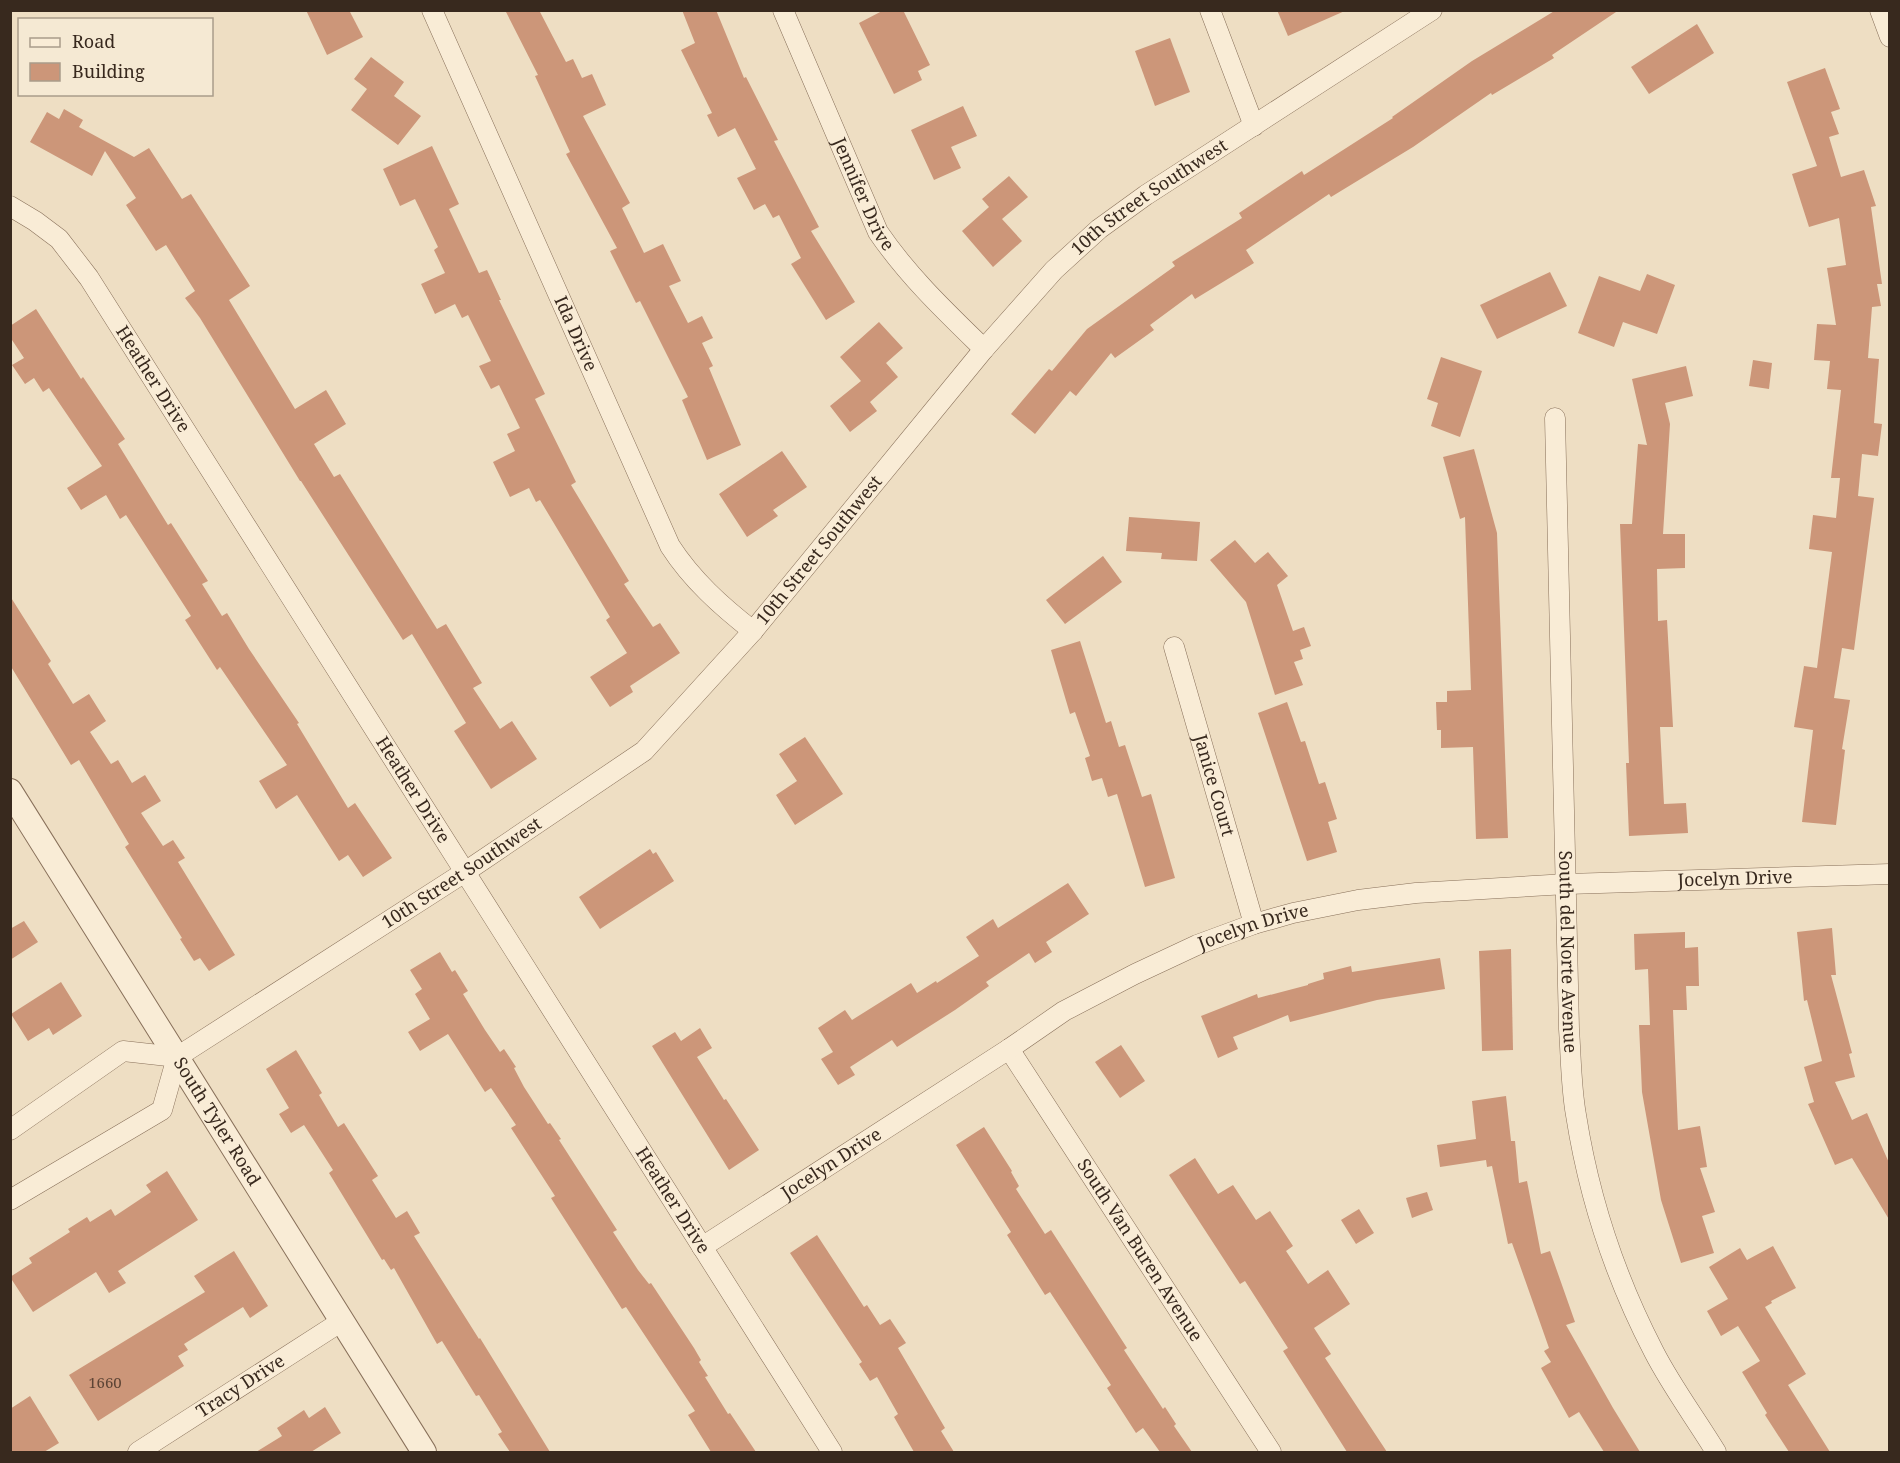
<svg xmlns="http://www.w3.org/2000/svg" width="1900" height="1463" font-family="'Noto Serif',serif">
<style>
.building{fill:#cc9679}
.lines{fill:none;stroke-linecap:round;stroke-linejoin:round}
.minor-casing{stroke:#88705a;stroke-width:21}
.tertiary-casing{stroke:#88705a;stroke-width:26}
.minor{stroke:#f9ecd6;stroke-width:20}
.tertiary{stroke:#f9ecd6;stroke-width:24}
.labels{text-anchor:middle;stroke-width:4.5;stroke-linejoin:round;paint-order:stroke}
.number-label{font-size:15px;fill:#5d4435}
.street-label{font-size:18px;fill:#38291e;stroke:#f5e9d3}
</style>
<rect width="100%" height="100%" fill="#eedec3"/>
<g class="building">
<polygon points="306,10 349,10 363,37 327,55"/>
<polygon points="505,10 539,10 566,62 573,59 582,78 592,74 606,105 583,116 630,203 622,208 644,253 663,244 681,281 669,286 688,323 702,316 713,338 702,343 713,366 709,368 741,445 707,460 682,400 688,397 640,301 636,303 610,251 617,248 566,154 570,152 535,76 538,75"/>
<polygon points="682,10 716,10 744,78 746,77 778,140 774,141 819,227 811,231 855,302 826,320 791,264 801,258 779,215 773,218 765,204 754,210 737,178 756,169 735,128 718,137 707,115 712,113 681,50 695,43"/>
<polygon points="884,10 903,10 930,65 918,71 922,80 894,94 859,23"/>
<polygon points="1277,10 1347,10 1288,36"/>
<polygon points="1556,10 1619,10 1552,55 1554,58 1492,95 1491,93 1413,147 1331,197 1329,194 1246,250 1254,263 1195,299 1192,294 1150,325 1154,330 1115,358 1111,353 1076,396 1070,391 1035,434 1011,414 1049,369 1052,371 1087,329 1175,266 1172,262 1242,218 1239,213 1302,171 1304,175 1393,118 1392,117 1472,61"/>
<polygon points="1697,24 1714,53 1649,94 1631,67"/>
<polygon points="1170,38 1190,92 1155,106 1135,51"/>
<polygon points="371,57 404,82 394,96 421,116 398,145 351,110 367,89 354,79"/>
<polygon points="1825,68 1840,109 1831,112 1839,134 1829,137 1841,177 1864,170 1876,206 1871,207 1882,284 1877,284 1881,306 1872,307 1868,358 1879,359 1874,423 1882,424 1878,456 1862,454 1858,496 1874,498 1854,650 1842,648 1834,698 1850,700 1842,749 1845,750 1836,825 1802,822 1813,730 1794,727 1804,666 1817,668 1832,552 1809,549 1813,515 1836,518 1840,478 1831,478 1841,390 1827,389 1830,361 1814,360 1817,324 1836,325 1827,268 1846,265 1839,218 1809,227 1792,174 1817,166 1787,82"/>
<polygon points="963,106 977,136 951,147 961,168 934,180 911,130"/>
<polygon points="64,109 83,120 79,127 134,157 149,148 182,199 191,194 250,286 229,300 295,409 326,390 346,424 314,444 334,477 340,474 437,629 446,624 482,683 473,688 500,729 512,721 537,759 491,789 454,731 466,723 412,634 403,640 301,481 300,481 200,318 185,298 195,291 166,245 156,251 126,205 136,198 105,151 92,176 30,142 47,112 59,119"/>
<polygon points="432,146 459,204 449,209 479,273 487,270 501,300 499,300 545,394 535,399 576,482 571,485 629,581 624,584 653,627 660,623 680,653 630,686 633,692 610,707 590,677 627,653 606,620 610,617 540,500 536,502 529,488 510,497 493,462 515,451 507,434 520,428 499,385 491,389 479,366 491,361 468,315 462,318 455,304 435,314 421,284 445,273 434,250 438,247 415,199 400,206 383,169"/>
<polygon points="1009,176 1028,197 1002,219 1022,241 993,267 962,231 989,207 982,199"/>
<polygon points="1550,272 1567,306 1497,339 1480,305"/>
<polygon points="1647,274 1675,285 1657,334 1623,322 1614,347 1578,333 1599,276 1640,291"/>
<polygon points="36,309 81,379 83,377 125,439 118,444 168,525 171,523 208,581 202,584 222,616 227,613 249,649 299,723 297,724 348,808 355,803 392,858 363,877 348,855 339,861 297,795 276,809 259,781 287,765 220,667 217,670 185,620 191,616 126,515 120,519 106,495 81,510 67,488 102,466 49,388 43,392 34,378 25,384 12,365 24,358 10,337 10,326"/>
<polygon points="879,322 903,348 886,363 898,377 870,402 877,411 850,432 830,406 861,381 840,357"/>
<polygon points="1441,357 1482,371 1460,437 1431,426 1438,403 1427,399"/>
<polygon points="1753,360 1772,363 1769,389 1749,386"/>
<polygon points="1686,366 1693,396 1665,403 1670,424 1663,534 1685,534 1685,568 1657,569 1658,621 1667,620 1673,727 1660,727 1664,804 1686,803 1688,833 1629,836 1626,763 1629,763 1620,524 1632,524 1638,444 1647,445 1632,379"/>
<polygon points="1474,449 1497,533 1508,838 1476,839 1473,747 1441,748 1441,730 1437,730 1436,702 1447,702 1447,691 1471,690 1465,517 1460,519 1443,457"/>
<polygon points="782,451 807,487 773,510 778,516 747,537 719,494"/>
<polygon points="1129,517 1200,522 1197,561 1161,559 1162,553 1126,551"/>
<polygon points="1235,540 1255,563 1268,552 1288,576 1277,585 1293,631 1304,627 1311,646 1300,650 1303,659 1294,662 1303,685 1275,695 1246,602 1210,560"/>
<polygon points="1103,556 1122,582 1065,624 1046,600"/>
<polygon points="10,596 51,661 48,664 73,704 89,694 106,721 90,732 111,764 118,760 132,783 145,775 161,801 141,813 163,846 173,840 185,858 178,862 235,955 209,971 200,958 194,961 180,939 182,938 125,847 129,844 79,760 71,765 10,665"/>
<polygon points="1080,641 1106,723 1111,721 1119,747 1125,745 1142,797 1151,794 1175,878 1145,887 1117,794 1108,797 1102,778 1092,781 1085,758 1090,756 1075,712 1070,714 1051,650"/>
<polygon points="1287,702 1301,742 1305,741 1319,784 1325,782 1337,819 1328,822 1337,852 1307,861 1258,713"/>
<polygon points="805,737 843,794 795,825 776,795 797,781 779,754"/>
<polygon points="650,849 653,854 656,852 674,881 600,929 579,897"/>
<polygon points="1068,883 1089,914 1046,942 1052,952 1035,963 1029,953 986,982 989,986 955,1010 897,1047 892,1040 850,1067 855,1075 838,1085 821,1059 833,1052 818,1028 845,1010 852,1020 911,983 917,993 936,981 937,983 979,956 966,937 993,919 998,928"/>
<polygon points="24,921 38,942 10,960 10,929"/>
<polygon points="1832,928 1836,975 1831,975 1852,1053 1849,1054 1855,1077 1835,1082 1852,1120 1867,1113 1890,1165 1890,1221 1852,1158 1835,1165 1808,1104 1814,1102 1804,1067 1822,1061 1807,1000 1804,1001 1797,932"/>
<polygon points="1685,932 1685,948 1698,947 1699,986 1686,986 1687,1010 1673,1010 1678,1130 1700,1126 1707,1167 1700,1168 1715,1212 1702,1216 1714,1253 1681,1263 1661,1200 1642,1092 1639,1025 1650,1025 1648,969 1635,970 1634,934"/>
<polygon points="1511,949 1513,1050 1482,1051 1479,951"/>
<polygon points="440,952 452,972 455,970 468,991 463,994 485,1030 500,1052 504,1049 516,1067 514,1068 524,1087 548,1124 550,1123 561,1139 559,1140 617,1230 613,1232 638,1270 649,1284 651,1283 694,1348 701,1360 699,1362 708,1376 705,1377 728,1414 730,1413 756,1452 711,1452 688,1415 695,1411 626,1307 622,1309 551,1198 555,1196 511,1128 516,1125 491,1088 485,1092 448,1034 420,1051 408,1032 430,1019 415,994 422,989 410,970"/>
<polygon points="1440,958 1445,989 1377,1000 1290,1022 1288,1015 1233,1037 1238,1049 1218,1058 1201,1016 1257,994 1258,998 1308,985 1308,984 1324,979 1323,973 1351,966 1352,972"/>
<polygon points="61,982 82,1016 53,1035 49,1028 28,1041 11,1014"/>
<polygon points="700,1028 712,1048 697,1057 724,1100 726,1099 759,1150 729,1170 652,1046 675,1032 681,1041"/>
<polygon points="1121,1045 1145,1081 1120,1098 1095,1062"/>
<polygon points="296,1050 322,1093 319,1095 338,1127 344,1123 378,1176 372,1180 396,1218 407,1211 420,1233 414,1236 479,1339 480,1338 550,1452 510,1452 498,1434 502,1432 479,1395 476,1396 442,1341 437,1344 394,1268 391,1270 384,1259 382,1260 329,1173 333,1170 304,1125 291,1133 279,1114 289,1108 266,1069"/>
<polygon points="1506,1096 1511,1141 1515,1141 1519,1183 1527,1181 1541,1254 1550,1251 1575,1322 1566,1325 1613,1408 1640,1452 1604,1452 1579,1412 1569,1418 1541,1368 1551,1362 1544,1351 1549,1348 1512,1243 1508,1244 1492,1166 1487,1167 1486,1160 1440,1167 1437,1145 1476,1139 1472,1101"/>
<polygon points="984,1127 1012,1171 1011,1172 1019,1186 1016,1189 1045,1234 1051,1230 1127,1348 1124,1350 1163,1409 1165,1407 1176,1424 1174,1426 1192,1452 1160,1452 1143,1428 1136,1433 1107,1388 1111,1385 1050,1292 1045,1295 1007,1235 1011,1232 956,1145"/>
<polygon points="1195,1158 1218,1194 1233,1185 1256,1220 1270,1211 1293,1246 1286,1251 1308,1284 1328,1270 1350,1304 1314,1328 1331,1354 1325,1358 1387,1452 1347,1452 1283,1351 1288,1348 1245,1281 1240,1284 1169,1175"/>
<polygon points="167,1171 198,1220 118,1271 126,1283 109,1293 96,1272 33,1312 10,1277 32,1263 29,1258 70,1232 68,1229 87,1217 90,1222 111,1209 115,1216 151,1192 146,1185"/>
<polygon points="1427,1192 1433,1210 1412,1218 1406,1198"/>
<polygon points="1359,1209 1374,1233 1356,1244 1341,1220"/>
<polygon points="817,1235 864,1307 867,1305 880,1325 890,1319 906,1343 898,1348 945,1428 941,1431 954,1452 914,1452 894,1417 898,1414 877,1377 870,1381 859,1364 862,1362 790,1253"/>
<polygon points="1773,1246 1796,1288 1771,1301 1772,1303 1765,1307 1806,1374 1788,1385 1830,1452 1789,1452 1765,1415 1767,1413 1742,1372 1760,1361 1738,1326 1721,1336 1707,1311 1728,1299 1709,1267 1740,1248 1747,1260"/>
<polygon points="234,1251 268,1306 250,1318 243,1307 184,1344 188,1350 178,1356 184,1366 98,1421 69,1375 205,1292 194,1276"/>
<polygon points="30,1396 59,1443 44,1452 10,1452 10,1409"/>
<polygon points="325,1407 341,1433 311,1452 256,1452 282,1436 277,1428 304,1410 309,1418"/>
</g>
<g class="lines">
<g class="minor-casing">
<g id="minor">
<path id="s1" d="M432 10 670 546C692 580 721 606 753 631"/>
<path id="s2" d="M783 10 878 232C908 276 946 312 984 349"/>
<polyline points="1210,10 1254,126"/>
<polyline points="1880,10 1890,37"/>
<path id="s3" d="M10 206 35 221 59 239 89 278 832 1452"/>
<path id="s4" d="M1555 418 1569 1029C1571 1057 1571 1087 1576 1115 1589 1198 1615 1277 1654 1352 1672 1387 1696 1419 1716 1452"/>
<path id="s5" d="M1174 647 1254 924"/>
<path id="s6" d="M1009 1049 1271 1452"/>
<path id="s7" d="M10 1130 123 1051 177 1057 465 872 644 751 753 631 984 349 1054 270 1099 229 1146 195 1432 10"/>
<polyline points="10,1200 162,1110 177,1057"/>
<path id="s8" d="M702 1247 1009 1049 1064 1011 1135 974 1197 945 1254 924 1293 913 1358 900 1416 893 1567 884 1890 874"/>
<path id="s9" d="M138 1452 342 1321"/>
</g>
</g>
<g class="tertiary-casing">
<g id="tertiary">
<path id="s10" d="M10 791 424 1452"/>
</g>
</g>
<use href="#minor" class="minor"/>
<use href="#tertiary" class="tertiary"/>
</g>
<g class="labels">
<g class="number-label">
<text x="105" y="1388">1660</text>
</g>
<g class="street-label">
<text dy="6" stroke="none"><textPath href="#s2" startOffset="201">Jennifer Drive</textPath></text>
<text dy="6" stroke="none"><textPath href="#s7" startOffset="1503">10th Street Southwest</textPath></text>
<text dy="6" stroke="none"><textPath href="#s1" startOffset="354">Ida Drive</textPath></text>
<text dy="6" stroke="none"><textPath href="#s3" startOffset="228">Heather Drive</textPath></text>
<text dy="6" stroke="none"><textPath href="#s7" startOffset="1017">10th Street Southwest</textPath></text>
<text dy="6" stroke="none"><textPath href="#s5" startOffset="144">Janice Court</textPath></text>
<text dy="6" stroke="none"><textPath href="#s3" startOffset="714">Heather Drive</textPath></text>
<text dy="6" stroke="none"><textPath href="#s7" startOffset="531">10th Street Southwest</textPath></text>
<text dy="6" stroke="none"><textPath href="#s8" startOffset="1126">Jocelyn Drive</textPath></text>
<text dy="6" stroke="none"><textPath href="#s8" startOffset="640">Jocelyn Drive</textPath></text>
<text dy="6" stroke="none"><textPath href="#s4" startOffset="534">South del Norte Avenue</textPath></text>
<text dy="6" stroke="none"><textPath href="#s10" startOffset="390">South Tyler Road</textPath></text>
<text dy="6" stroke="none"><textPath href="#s8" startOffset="154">Jocelyn Drive</textPath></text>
<text dy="6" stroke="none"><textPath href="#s3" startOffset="1200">Heather Drive</textPath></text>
<text dy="6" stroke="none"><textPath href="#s6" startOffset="240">South Van Buren Avenue</textPath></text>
<text dy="6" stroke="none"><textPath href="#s9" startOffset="122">Tracy Drive</textPath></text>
</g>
</g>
<rect width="1900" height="1463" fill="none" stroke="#38291e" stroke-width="24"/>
<rect x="18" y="18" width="195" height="78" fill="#f5e9d3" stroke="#a99c8b" stroke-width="1.5"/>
<rect x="30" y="38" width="30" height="9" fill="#f9ecd6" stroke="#a99c8b" stroke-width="1.5"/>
<text x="72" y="48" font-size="18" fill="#38291e">Road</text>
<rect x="30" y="63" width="30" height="18" fill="#cc9679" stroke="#a99c8b" stroke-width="1.5"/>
<text x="72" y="78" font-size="18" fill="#38291e">Building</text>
</svg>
